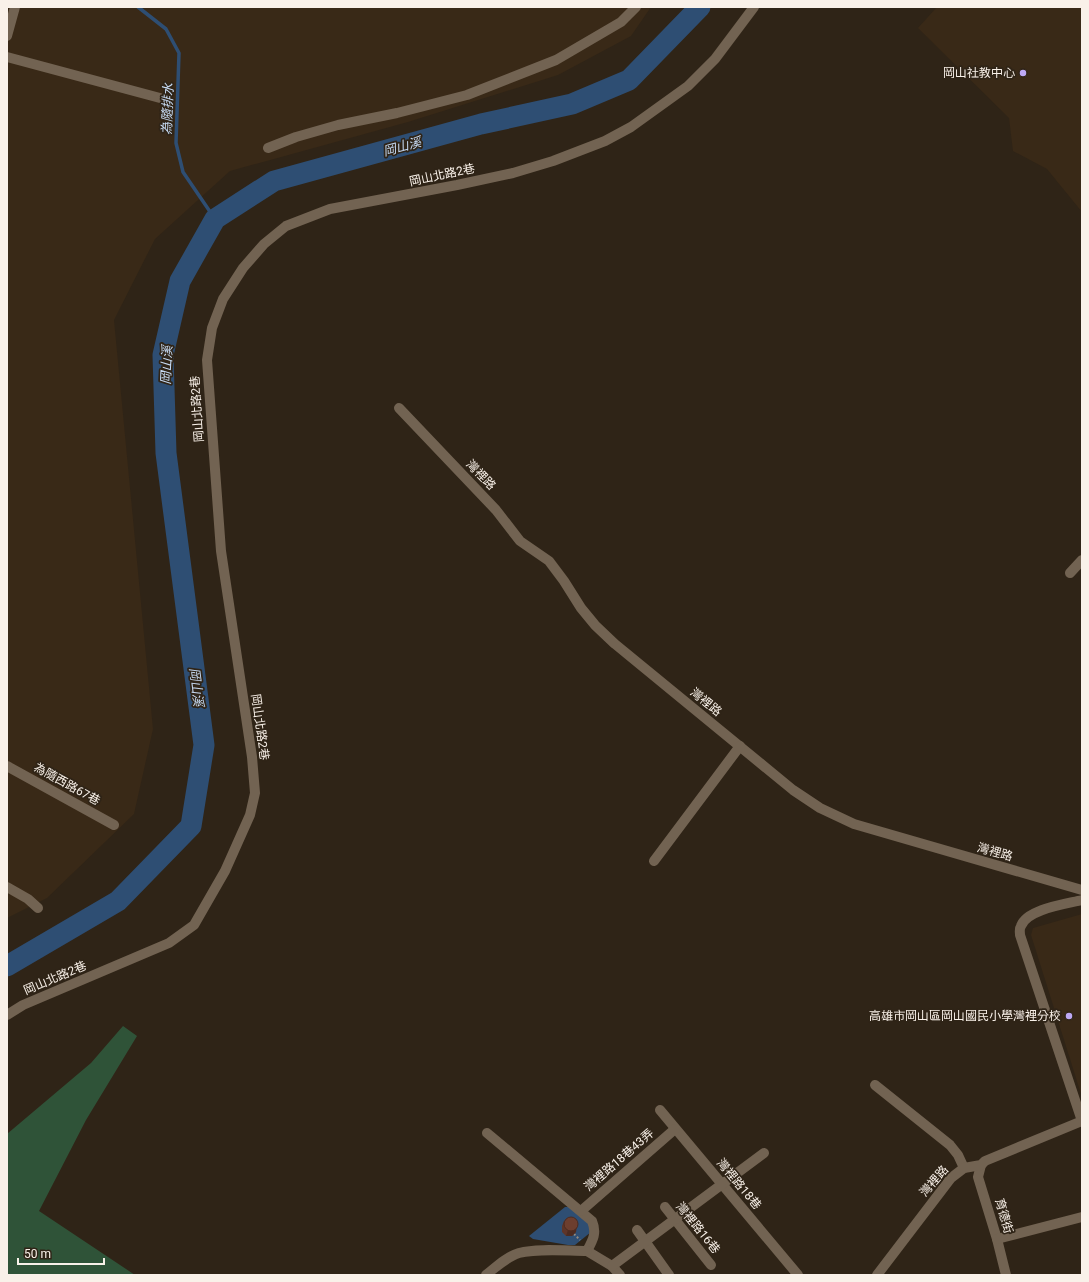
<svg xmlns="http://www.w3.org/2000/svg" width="1089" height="1282" font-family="Roboto,'Noto Sans TC',sans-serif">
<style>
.built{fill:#392917}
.green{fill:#2f5338}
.water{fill:#2e4e73}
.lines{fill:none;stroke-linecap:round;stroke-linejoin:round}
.stream{stroke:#2e4e73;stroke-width:3.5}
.river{stroke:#2e4e73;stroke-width:21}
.path{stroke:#91887d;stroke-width:2;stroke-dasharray:2 2;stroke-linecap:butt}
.minor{stroke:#726352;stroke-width:10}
.wall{fill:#5e3528}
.shaded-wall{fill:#4c2b20}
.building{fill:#6d3e2e;stroke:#4c2b20}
.poi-dot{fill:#bea9f5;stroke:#2f2417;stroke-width:1.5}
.labels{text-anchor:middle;stroke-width:3.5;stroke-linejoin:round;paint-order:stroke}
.poi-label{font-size:12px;fill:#f9f1e9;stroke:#2f2417;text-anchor:end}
.street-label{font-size:12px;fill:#f9f1e9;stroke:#2f2417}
.water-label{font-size:13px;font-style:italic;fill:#c7dbf4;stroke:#2f2417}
</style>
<rect width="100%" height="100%" fill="#2f2417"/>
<g class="built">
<polygon points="7,7 651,7 631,36 558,75 408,122 230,171 155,239 114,320 153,729 134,814 47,898 7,918"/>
<polygon points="937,7 1082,7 1082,212 1047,169 1013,151 1009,118 918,28"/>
<polygon points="1082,914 1082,1097 1031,935 1033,928"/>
</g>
<polygon class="green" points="123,1026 137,1036 86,1120 39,1211 135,1275 7,1275 7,1134 91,1063"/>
<polygon class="water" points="565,1207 571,1207 592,1226 591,1232 575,1245 568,1245 533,1239 529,1236"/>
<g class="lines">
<polyline class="stream" points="138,7 166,29 179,53 176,143 183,172 215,219"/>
<polyline class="river" points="7,966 118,901 191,826 204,745 166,453 163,355 180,281 215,219 274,181 481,124 572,104 629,80 700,7"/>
<polyline class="path" points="574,1234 580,1240"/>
<g class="minor">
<polyline points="7,36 15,7"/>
<polyline points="7,57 160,98"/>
<polyline points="268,148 296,137 338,125 397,113 467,95 556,60 621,22 636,7"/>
<polyline points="399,408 496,510 520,541 549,561 564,581 581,608 595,625 615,644 793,790 820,808 854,824 1082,890"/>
<polyline points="1070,573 1082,560"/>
<polyline points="7,766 114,825"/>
<polyline points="654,861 740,746"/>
<polyline points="7,887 28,899 38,908"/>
<path d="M1082 900C1066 904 1027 909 1021 926 1019 929 1020 932 1020 935L1082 1121"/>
<polyline points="7,1015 23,1005 169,943 194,925 225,871 250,815 255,793 252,757 221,551 207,360 212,328 223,299 243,268 264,244 286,226 330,209 457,185 513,173 553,161 605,141 631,127 688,86 715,59 754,7"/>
<polyline points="875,1085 950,1145 958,1155 964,1168"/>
<polyline points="660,1110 798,1275"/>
<path d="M487 1133 592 1221C597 1233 593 1240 587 1251"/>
<polyline points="981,1165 978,1177 997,1239 1006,1275"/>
<polyline points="665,1207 711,1265"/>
<polyline points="581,1211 675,1129"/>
<polyline points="637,1230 669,1275"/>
<polyline points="997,1239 1082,1217"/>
<polyline points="587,1251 612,1266 620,1275"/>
<polyline points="612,1266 764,1153"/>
<path d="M486 1275C496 1267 506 1257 519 1253 538 1248 567 1251 587 1251"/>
<polyline points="877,1275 951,1178 964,1168 981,1165 985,1161 1082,1121"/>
</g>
</g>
<polygon class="wall" points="564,1221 576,1232 572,1236 566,1236 562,1232 562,1226"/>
<polygon class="shaded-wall" points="577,1226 576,1232 572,1236 566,1236 568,1230"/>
<circle class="building" cx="571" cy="1224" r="7"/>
<g class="poi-dot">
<circle cx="1023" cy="73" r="4"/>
<circle cx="1069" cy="1016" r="4"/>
</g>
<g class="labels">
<g class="poi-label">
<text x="1015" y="77">岡山社教中心</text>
<text x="1061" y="1020">高雄市岡山區岡山國民小學灣裡分校</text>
</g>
<g class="street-label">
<text transform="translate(442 175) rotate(-12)" y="4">岡山北路2巷</text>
<text transform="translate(197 409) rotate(-94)" y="4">岡山北路2巷</text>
<text transform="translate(481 475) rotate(46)" y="4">灣裡路</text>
<text transform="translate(706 702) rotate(39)" y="4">灣裡路</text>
<text transform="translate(260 727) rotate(82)" y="4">岡山北路2巷</text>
<text transform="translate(67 784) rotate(29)" y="4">為隨西路67巷</text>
<text transform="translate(995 852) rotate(16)" y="4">灣裡路</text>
<text transform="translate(55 978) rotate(-23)" y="4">岡山北路2巷</text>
<text transform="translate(619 1160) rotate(-41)" y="4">灣裡路18巷43弄</text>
<text transform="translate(934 1181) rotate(-49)" y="4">灣裡路</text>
<text transform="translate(739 1184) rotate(50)" y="4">灣裡路18巷</text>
<text transform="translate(1004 1216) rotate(74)" y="4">育德街</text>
<text transform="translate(698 1228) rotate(51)" y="4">灣裡路16巷</text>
</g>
<g class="water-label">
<text transform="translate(167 109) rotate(-88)" y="5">為隨排水</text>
<text transform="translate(402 146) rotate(-15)" y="5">岡山溪</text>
<text transform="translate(166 365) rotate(-87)" y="5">岡山溪</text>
<text transform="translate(197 687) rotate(83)" y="5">岡山溪</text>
</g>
</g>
<rect width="1089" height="1282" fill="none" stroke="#f9f1e9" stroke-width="16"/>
<path d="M18 1258v6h86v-6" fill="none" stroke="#f9f1e9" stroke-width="2"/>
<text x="24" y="1258" font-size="12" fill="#f9f1e9" stroke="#2f2417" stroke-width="3" paint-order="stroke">50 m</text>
</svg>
